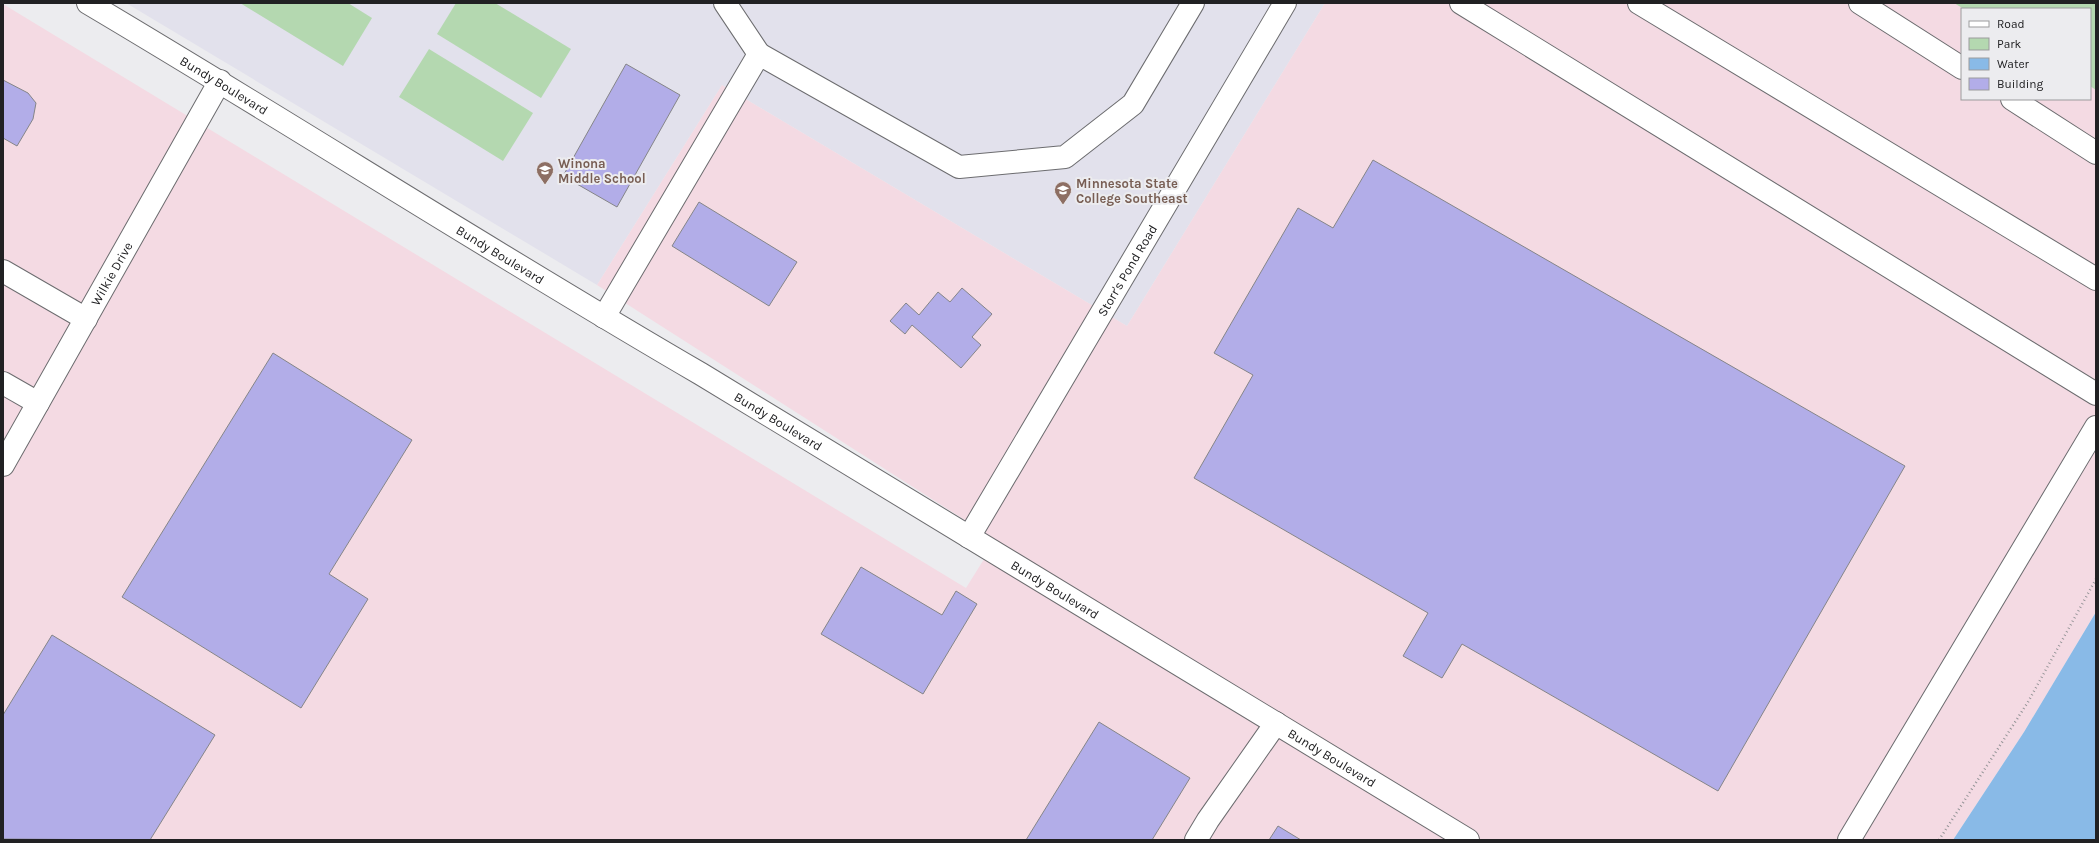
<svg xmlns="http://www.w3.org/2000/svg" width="2099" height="843" font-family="Karla,sans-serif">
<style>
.built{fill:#e2e1ec}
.industrial{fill:#f4dae3}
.green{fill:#b4d8b0}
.water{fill:#89bae7}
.building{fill:#b2ade8;stroke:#858588}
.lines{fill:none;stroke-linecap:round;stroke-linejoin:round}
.minor-casing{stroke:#6c6c6f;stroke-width:24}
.path{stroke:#939396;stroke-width:2.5;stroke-dasharray:1 3;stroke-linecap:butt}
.minor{stroke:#fff;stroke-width:22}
.labels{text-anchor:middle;stroke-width:4;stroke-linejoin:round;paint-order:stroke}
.street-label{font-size:13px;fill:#212123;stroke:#ececef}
.education-label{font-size:13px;font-weight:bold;fill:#785e54;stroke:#ececef;text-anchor:start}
</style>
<rect width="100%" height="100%" fill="#ececef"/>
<polygon class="built" points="126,3 1325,3 1127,326 722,85 597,285"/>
<polygon class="industrial" points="1325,3 2014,3 2024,9 1962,9 1962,99 2090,99 2090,47 2096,50 2096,612 2024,732 1953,840 3,840 3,4 966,588 996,540 597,285 722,85 1127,326"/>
<g class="green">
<polygon points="240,3 348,3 372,18 343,66"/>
<polygon points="456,3 495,3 571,49 541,98 437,34"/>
<polygon points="1954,3 2096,3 2096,90 2090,86 2090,9 1964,9"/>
<polygon points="429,49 533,113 503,161 399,97"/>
</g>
<polygon class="water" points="2096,612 2096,840 1953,840 2024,732"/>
<g class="building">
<polygon points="626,64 680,95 617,207 563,176"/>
<polygon points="3,80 28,93 36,103 33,119 17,146 3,138"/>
<polygon points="1373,160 1905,466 1718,791 1462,644 1442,678 1403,656 1428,613 1194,478 1253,375 1214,353 1298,208 1333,228"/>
<polygon points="699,202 797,262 769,306 672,246"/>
<polygon points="962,288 992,314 972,337 981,345 961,368 912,325 905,334 890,321 906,303 919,315 938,292 950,302"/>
<polygon points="273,353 412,440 329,574 368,599 301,708 122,597"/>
<polygon points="861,567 942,615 956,591 977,604 923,694 821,634"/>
<polygon points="52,635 215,735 150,840 3,839 3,715"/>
<polygon points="1099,722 1190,778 1152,840 1026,840"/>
<polygon points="1278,826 1301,840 1269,840"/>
</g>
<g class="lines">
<g class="minor-casing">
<g id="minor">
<path id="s1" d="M88 3C294 125 494 254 701 374L1468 840"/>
<polyline points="1461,3 2096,394"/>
<polyline points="1639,3 2096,279"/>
<polyline points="1860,3 1962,68"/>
<polyline points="759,54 959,167 1065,157 1133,104 1193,3"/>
<polyline points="2012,99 2096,153"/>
<polyline points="3,271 86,319"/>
<polyline points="604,317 759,54 725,3"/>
<polyline points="3,383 38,403"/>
<path id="s2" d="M3 465 220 81"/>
<path id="s3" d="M969 537 1285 3"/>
<polyline points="1196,840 1208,820 1276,723"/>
<polyline points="1849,840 2096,427"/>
</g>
</g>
<polyline class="path" points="1939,840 2028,702 2096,579"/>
<use href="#minor" class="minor"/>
</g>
<defs>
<g id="school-pin" transform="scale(0.9)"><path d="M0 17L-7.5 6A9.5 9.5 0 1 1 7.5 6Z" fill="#8d6e63" stroke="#ececef"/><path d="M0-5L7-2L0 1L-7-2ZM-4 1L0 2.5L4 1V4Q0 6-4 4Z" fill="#fff"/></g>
<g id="university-pin" transform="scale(0.9)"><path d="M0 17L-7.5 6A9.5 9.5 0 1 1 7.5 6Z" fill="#8d6e63" stroke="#ececef"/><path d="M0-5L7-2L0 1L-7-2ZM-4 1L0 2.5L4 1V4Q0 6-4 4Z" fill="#fff"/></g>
</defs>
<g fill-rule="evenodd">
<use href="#school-pin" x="545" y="170"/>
<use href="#university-pin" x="1063" y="190"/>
</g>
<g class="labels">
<g class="street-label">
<text dy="5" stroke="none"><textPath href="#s1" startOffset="159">Bundy Boulevard</textPath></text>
<text dy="5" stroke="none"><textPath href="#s1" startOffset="483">Bundy Boulevard</textPath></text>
<text dy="5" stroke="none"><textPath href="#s3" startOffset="310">Storr's Pond Road</textPath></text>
<text dy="5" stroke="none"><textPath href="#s2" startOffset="220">Wilkie Drive</textPath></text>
<text dy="5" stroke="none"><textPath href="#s1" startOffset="807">Bundy Boulevard</textPath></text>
<text dy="5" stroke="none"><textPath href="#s1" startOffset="1131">Bundy Boulevard</textPath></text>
<text dy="5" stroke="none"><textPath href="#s1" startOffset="1455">Bundy Boulevard</textPath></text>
</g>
<g class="education-label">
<text x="558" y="168">Winona<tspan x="558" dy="15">Middle School</tspan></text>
<text x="1076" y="188">Minnesota State<tspan x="1076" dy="15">College Southeast</tspan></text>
</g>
</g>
<rect width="2099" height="843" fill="none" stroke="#212123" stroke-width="8"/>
<rect x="1961" y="8" width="130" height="92" fill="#ececef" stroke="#9b9b9d"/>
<rect x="1969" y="21" width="20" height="6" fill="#ffffff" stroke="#9b9b9d"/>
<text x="1997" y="28" font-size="12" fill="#212123">Road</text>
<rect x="1969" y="38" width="20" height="12" fill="#b4d8b0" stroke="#9b9b9d"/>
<text x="1997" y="48" font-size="12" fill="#212123">Park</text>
<rect x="1969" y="58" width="20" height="12" fill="#89bae7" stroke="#9b9b9d"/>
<text x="1997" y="68" font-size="12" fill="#212123">Water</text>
<rect x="1969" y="78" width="20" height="12" fill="#b2ade8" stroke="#9b9b9d"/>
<text x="1997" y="88" font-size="12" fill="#212123">Building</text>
</svg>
